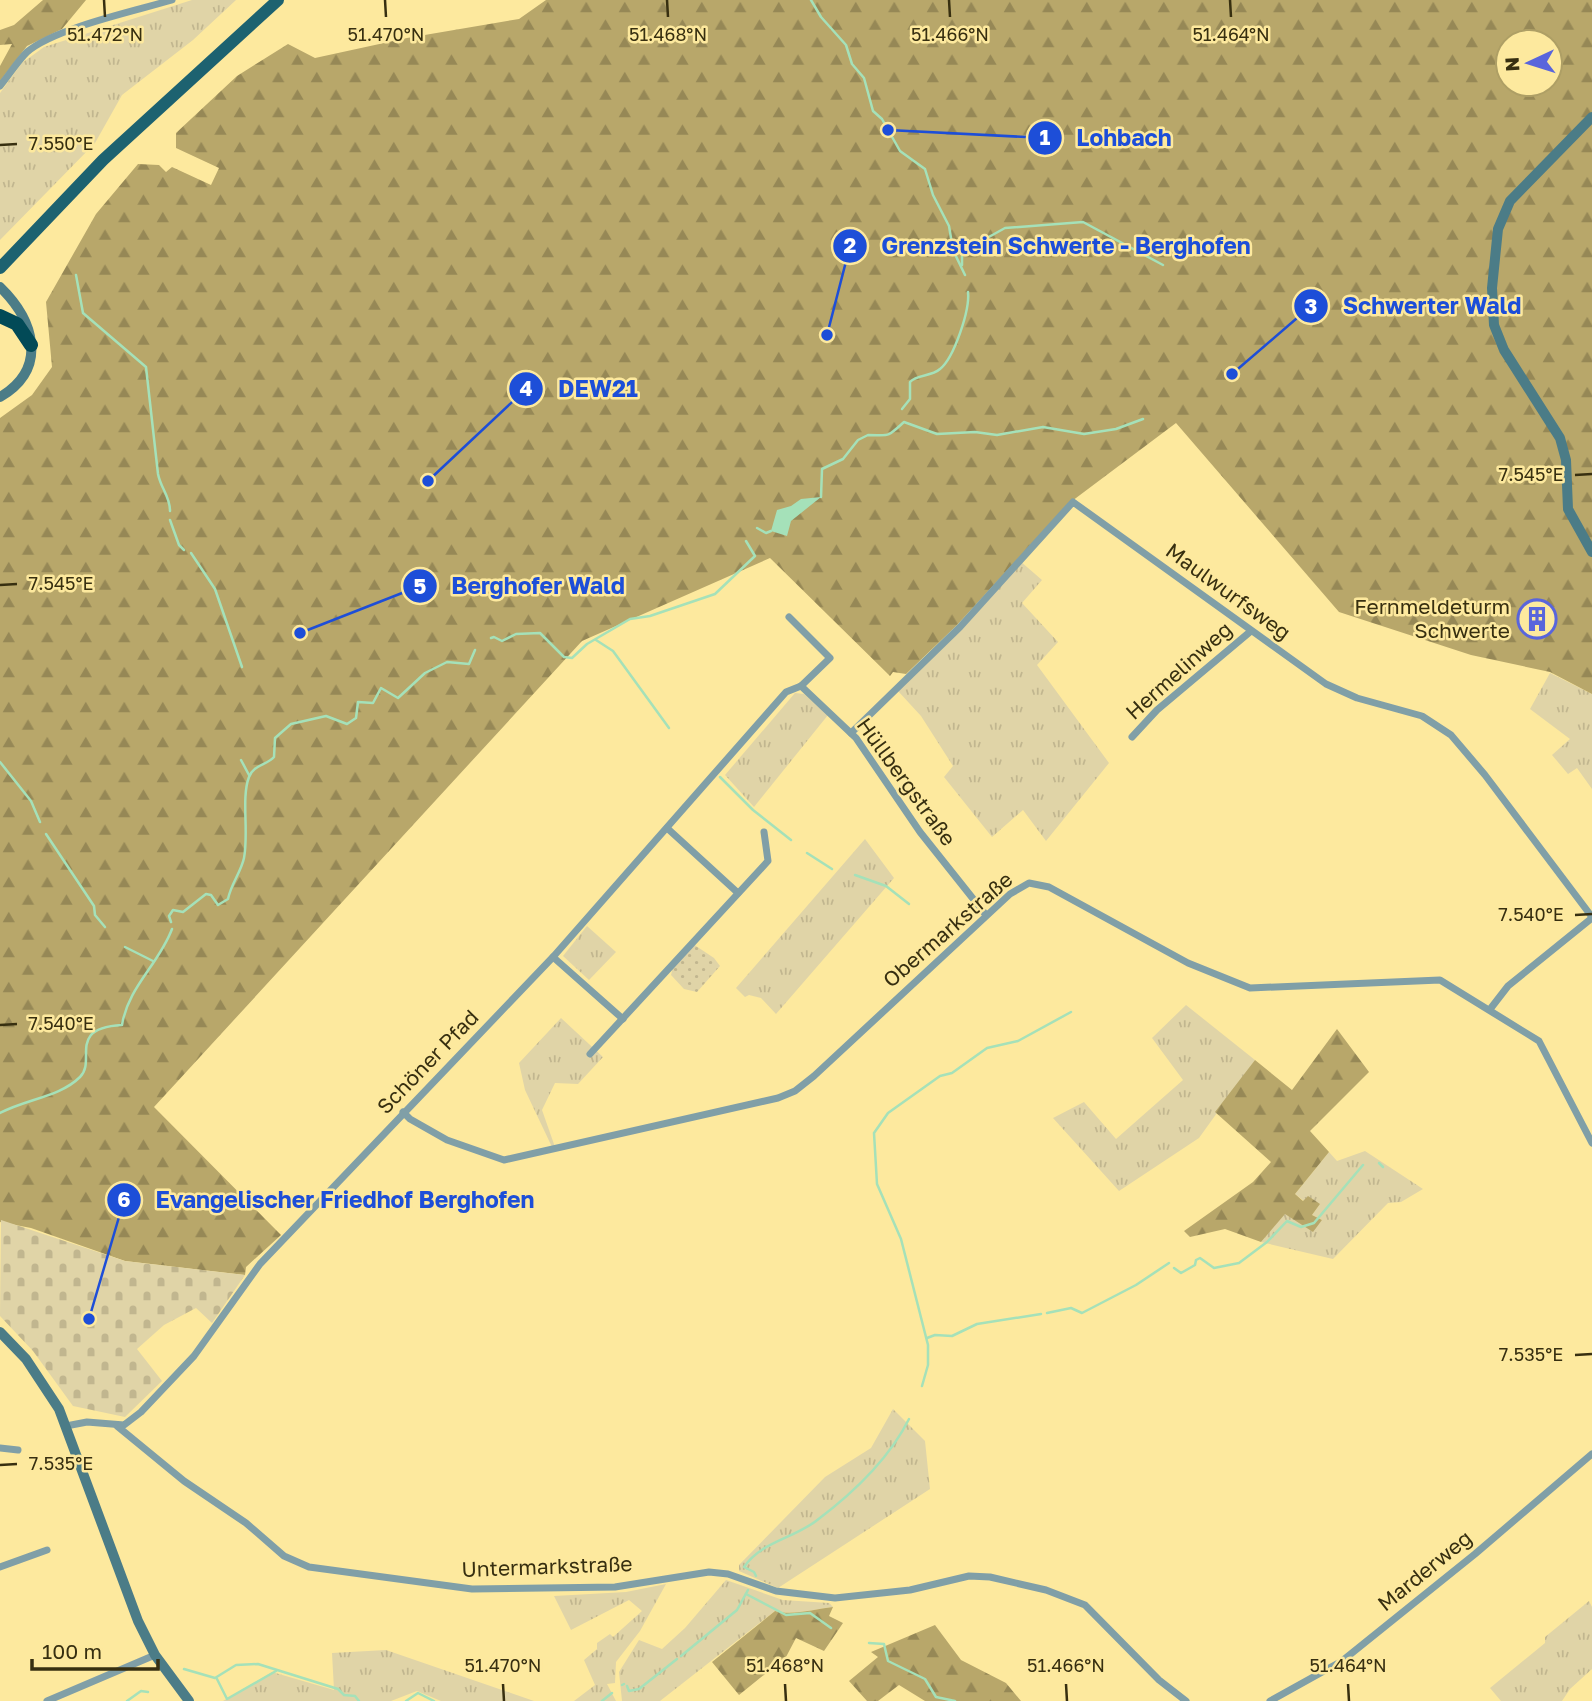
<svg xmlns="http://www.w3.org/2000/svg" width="1592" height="1701" font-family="'Golos Text',sans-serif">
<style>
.grass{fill:url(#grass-tufts)}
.forest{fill:url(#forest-firs);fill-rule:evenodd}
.cemetery{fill:url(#cemetery-stones)}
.park{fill:url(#park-dots)}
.water{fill:#a5e1b9}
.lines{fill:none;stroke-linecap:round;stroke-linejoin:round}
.stream{stroke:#a5e1b9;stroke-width:2.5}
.street{stroke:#809fa7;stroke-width:7}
.secondary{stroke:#4b7c87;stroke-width:10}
.primary{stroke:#1d6270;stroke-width:12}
.highway{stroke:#024a57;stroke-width:14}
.ticks{fill:none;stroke:#372f10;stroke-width:2.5}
.labels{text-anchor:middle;stroke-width:5;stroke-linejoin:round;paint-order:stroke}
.street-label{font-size:21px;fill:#372f10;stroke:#fde99e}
.poi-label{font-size:21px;fill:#372f10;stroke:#fde99e;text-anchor:end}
.ticks-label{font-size:18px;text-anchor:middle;fill:#372f10;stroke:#fde99e;stroke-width:5;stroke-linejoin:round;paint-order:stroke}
.leader{fill:none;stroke:#1d4ed8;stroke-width:2.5}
.callout-dot{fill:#1d4ed8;stroke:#fde99e;stroke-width:2.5}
.mark-label{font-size:21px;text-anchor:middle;font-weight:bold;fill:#fff}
.callout-label{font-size:23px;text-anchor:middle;font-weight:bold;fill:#1d4ed8;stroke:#fde99e;stroke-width:5;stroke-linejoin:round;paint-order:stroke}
</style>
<defs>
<pattern id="grass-tufts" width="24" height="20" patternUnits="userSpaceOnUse" patternTransform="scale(1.75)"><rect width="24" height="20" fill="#e0d4a7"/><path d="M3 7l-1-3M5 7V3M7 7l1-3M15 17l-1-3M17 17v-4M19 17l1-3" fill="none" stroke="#c1b68f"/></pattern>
<pattern id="forest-firs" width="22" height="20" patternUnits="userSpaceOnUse" patternTransform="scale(1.75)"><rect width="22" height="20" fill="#b8a76a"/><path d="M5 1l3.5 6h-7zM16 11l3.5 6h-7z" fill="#968856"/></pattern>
<pattern id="cemetery-stones" width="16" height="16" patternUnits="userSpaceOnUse" patternTransform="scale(1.75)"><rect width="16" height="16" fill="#e0d4a7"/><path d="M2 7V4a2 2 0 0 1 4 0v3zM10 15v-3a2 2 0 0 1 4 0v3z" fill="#c1b68f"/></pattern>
<pattern id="park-dots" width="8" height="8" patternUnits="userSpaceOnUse" patternTransform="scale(1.75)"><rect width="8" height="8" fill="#e0d4a7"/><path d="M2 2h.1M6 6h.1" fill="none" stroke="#c1b68f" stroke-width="1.8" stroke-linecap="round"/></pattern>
</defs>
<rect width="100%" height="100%" fill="#fde99e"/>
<g class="grass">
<polygon points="192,0 236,0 193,40 122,95 95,143 0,240 0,93 22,63 44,47"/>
<polygon points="1020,561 1042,580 1022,603 1058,642 1037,665 1109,763 1046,841 1023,810 992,837 944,777 953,766 921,716 898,691"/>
<polygon points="1550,673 1592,694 1592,789 1577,768 1568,774 1552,755 1570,739 1530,709"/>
<polygon points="795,693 804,694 828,715 754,807 725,775"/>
<polygon points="865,839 894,878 776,1014 761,998 749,995 745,997 736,988"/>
<polygon points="587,926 616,952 589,980 563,956"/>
<polygon points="1186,1005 1255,1060 1199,1138 1119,1191 1053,1118 1084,1102 1116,1139 1183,1080 1152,1038"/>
<polygon points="561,1018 603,1057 578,1084 555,1083 542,1110 555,1147 552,1147 525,1090 519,1063"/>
<polygon points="1365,1151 1423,1189 1401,1202 1388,1203 1333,1259 1261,1242 1285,1213 1312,1231 1322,1220 1312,1215 1320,1204 1304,1201 1295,1194 1329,1152 1337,1161"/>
<polygon points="893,1409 925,1441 930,1489 778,1588 739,1571 739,1565 825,1477 871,1448"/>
<path d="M726 1580 783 1600 829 1603 833 1607C814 1609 793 1616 775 1611L660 1701H622L619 1672 639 1640 662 1649 685 1628Z"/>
<polygon points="666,1584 640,1631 616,1662 615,1683 607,1684 616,1701 574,1701 595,1685 584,1660 597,1649 597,1643 610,1634 613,1637 642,1611 629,1600 571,1630 554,1596 626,1592"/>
<polygon points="1589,1601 1592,1607 1592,1669 1570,1689 1562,1701 1501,1701 1490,1688 1545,1643 1545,1637"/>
<polygon points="386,1650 534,1701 441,1701 417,1691 391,1701 223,1701 272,1672 334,1690 332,1653"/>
</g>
<g class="forest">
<polygon points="43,0 86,0 62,29 27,46 0,81 0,66 12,44 0,45 0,30 14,25"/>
<path d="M546 0H1592V694L1550 672 1471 655 1339 612 1176 423 1068 504 957 625 906 674 893 672 890 676 770 558 582 641 154 1107 281 1235 246 1267 245 1275 125 1261 31 1228 0 1222V418L32 395 52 367 46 302 96 214 138 164 159 165 166 172 172 167 211 185 219 168 176 148V133L237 76 288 44 315 58 407 38 519 19ZM1508 42H1550V84H1508Z"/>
<polygon points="1337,1029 1369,1072 1310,1131 1329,1152 1295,1194 1303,1201 1308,1196 1320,1204 1312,1215 1322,1220 1313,1232 1285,1214 1261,1242 1225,1229 1190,1237 1184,1231 1253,1182 1271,1162 1215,1112 1255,1060 1292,1090"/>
<path d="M833 1607 829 1616 843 1623 824 1651 796 1638 786 1657 739 1695 712 1662 775 1611C793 1616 814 1609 833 1607Z"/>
<polygon points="935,1625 961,1660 1006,1683 1021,1701 925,1701 899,1685 878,1701 867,1701 849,1681 878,1657 871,1652"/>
</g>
<polygon class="cemetery" points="1,1220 125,1261 245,1275 212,1323 196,1308 164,1325 137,1349 162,1381 125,1417 73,1406 33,1351 0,1316"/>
<polygon class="park" points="693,944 714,958 720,966 697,992 684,989 671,975 673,967"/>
<polygon class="water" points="821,497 791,521 787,536 771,531 777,510 791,506 801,499"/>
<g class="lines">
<g class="stream">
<polyline points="811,0 821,17 846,45 852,64 864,78 873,111 882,119 900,151 925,169 933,195 949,226 953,250 965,275"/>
<polyline points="978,243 1005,228 1083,222 1163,265"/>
<polyline points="962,265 962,255 969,246"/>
<path d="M76 275 83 313 146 367 158 474C161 489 170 496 170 511"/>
<path d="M902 409 910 399V382C917 374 931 377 940 369 954 358 970 310 968 292"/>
<path d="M821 497 822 469 843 459 858 440 868 435C891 435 886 438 904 422L937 434 975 432 997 435 1043 427 1084 434 1116 429 1143 419"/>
<polyline points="170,520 179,545 184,550"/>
<polyline points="757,528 766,533 771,531"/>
<polyline points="191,553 215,589 242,667"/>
<polyline points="491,638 494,637 502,641 516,634 540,633 564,657 572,658 587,644 630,619 650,616 715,594 755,556 746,541"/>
<polyline points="596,640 613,651 669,728"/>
<polyline points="241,760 249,775"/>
<polyline points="0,762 31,801 40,822"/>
<polyline points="720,777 753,810 791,840"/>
<polyline points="46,834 94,906 95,915 105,927"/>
<polyline points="807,853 832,869"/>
<polyline points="855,875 886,886 909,904"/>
<path d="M171 922 169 916 173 910 183 912 206 894 211 895 218 905 228 899C231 884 241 872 244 858 249 832 241 798 249 777 253 765 267 765 274 757L275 738 291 724 326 716 347 724 356 718 358 702 373 703 381 688 398 698 425 673 447 662 469 664 475 650"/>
<polyline points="125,947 153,961"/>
<path d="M0 1113C26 1099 60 1097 80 1077 97 1061 66 1028 122 1025 128 987 159 964 172 929"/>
<polyline points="1379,1163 1383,1167"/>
<polyline points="1174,1268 1181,1273 1195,1265 1196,1260 1200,1258 1214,1268 1239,1263 1267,1242 1287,1221 1301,1227 1314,1223 1363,1165"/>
<polyline points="1047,1313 1071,1308 1082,1313 1136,1285 1169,1263"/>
<polyline points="927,1338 935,1335 952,1336 977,1324 1041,1314"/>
<polyline points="922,1386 928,1365 928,1345 901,1239 877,1184 874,1133 888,1113 940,1076 952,1073 987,1048 1018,1041 1071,1012"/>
<path d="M756 1576 754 1572 744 1567C761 1542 792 1539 816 1521 852 1494 888 1461 909 1419"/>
<polyline points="746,1594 786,1615 810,1613 831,1628"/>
<polyline points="869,1643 884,1644 888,1661 925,1679 936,1697 955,1701"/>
<polyline points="681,1656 737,1610 748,1590"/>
<polyline points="184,1669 215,1678 236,1665 258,1664 338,1689 344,1695 355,1696 359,1701"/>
<polyline points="217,1679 227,1699 276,1671"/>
<polyline points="622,1685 624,1684"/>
<polyline points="627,1686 629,1691 639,1689 677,1659"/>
<polyline points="127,1701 141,1691 148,1692"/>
<polyline points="406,1701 418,1693 434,1701"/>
<polyline points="602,1701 612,1693"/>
</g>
<g class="street">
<path d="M0 86C9 75 17 62 27 52 55 28 135 11 172 0"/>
<polyline points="801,686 856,738 920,832 986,915"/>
<polyline points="851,733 960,627 1073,502 1326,684 1357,698 1422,716 1451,735 1485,775 1592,917"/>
<polyline points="1132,737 1157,710 1251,631"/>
<polyline points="667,828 738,893"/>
<polyline points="553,957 623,1019"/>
<polyline points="1491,1008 1508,986 1592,918"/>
<polyline points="590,1054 768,861 764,832"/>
<polyline points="403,1112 410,1119 447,1140 504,1160 778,1098 795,1091 814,1076 1010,894 1029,883 1049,887 1188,963 1250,988 1440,980 1539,1041 1592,1143"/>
<polyline points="66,1426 87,1422 124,1425 141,1412 194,1356 260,1264 553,957 786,692 801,686 830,658 789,617"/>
<polyline points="117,1426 184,1481 246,1523 284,1556 309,1567 472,1589 615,1587 709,1572 728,1574 776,1591 835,1598 910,1590 969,1576 990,1577 1046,1590 1085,1605 1159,1680 1186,1701"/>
<polyline points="0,1448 18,1450"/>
<polyline points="0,1567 47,1550"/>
<polyline points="47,1701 155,1655"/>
<polyline points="1270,1701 1342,1661 1475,1554 1592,1454"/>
</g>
<g class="secondary">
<polyline points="1592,117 1510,201 1498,229 1492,288 1494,325 1504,350 1560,438 1566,460 1568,509 1592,552"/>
<path d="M0 287C34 320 49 368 0 397"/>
<polyline points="0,1332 26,1359 59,1409 138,1621 155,1655 189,1701"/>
</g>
<polyline class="primary" points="0,268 103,160 278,0"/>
<polyline class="highway" points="0,316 17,324 31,345"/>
</g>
<path class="ticks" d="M104 0 105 17M385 0 386 17M667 0 668 17M949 0 950 17M1230 0 1231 17M0 145 17 144M1575 475 1592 474M0 585 17 584M1575 915 1592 914M0 1025 17 1024M1575 1355 1592 1354M0 1465 17 1464M503 1684 504 1701M785 1684 786 1701M1066 1684 1067 1701M1348 1684 1349 1701"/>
<defs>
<g id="building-ring" transform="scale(2.0125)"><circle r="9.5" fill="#fde99e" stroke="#5965dc" stroke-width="1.5"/><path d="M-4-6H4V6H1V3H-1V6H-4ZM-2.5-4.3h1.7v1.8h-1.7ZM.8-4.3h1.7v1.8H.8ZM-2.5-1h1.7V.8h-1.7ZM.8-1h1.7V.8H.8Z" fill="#5965dc"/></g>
</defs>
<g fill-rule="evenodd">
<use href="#building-ring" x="1537" y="619"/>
</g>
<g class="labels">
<g class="street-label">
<text transform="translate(1228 592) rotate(36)" y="7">Maulwurfsweg</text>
<text transform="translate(1179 671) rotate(-42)" y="7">Hermelinweg</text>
<text transform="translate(906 782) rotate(54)" y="7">Hüllbergstraße</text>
<text transform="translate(948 930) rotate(-41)" y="7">Obermarkstraße</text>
<text transform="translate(428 1062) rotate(-46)" y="7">Schöner Pfad</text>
<text transform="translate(547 1567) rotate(-2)" y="7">Untermarkstraße</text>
<text transform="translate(1425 1571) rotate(-39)" y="7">Marderweg</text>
</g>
<g class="poi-label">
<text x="1510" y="614">Fernmeldeturm<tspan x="1510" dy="24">Schwerte</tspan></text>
</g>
</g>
<g class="ticks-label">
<text x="105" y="41">51.472°N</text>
<text x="386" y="41">51.470°N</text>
<text x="668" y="41">51.468°N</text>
<text x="950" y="41">51.466°N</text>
<text x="1231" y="41">51.464°N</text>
<text x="61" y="150">7.550°E</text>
<text x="1531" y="481">7.545°E</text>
<text x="61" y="590">7.545°E</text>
<text x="1531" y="921">7.540°E</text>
<text x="61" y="1030">7.540°E</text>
<text x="1531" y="1361">7.535°E</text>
<text x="61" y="1470">7.535°E</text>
<text x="503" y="1672">51.470°N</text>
<text x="785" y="1672">51.468°N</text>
<text x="1066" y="1672">51.466°N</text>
<text x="1348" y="1672">51.464°N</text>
</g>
<path class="leader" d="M888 130L1045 138M827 335L850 246M1232 374L1311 306M428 481L526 389M300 633L420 586M89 1319L124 1200"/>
<g class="callout-dot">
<circle cx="888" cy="130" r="7"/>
<circle cx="827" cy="335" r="7"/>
<circle cx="1232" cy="374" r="7"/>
<circle cx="428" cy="481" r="7"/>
<circle cx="300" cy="633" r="7"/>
<circle cx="89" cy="1319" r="7"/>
<circle cx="1045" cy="138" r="18"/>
<circle cx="850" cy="246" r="18"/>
<circle cx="1311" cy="306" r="18"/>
<circle cx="526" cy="389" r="18"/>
<circle cx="420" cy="586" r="18"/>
<circle cx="124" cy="1200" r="18"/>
</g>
<g class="mark-label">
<text x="1045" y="145">1</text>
<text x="850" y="253">2</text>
<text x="1311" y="314">3</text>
<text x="526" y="396">4</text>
<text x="420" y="594">5</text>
<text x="124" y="1207">6</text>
</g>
<g class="callout-label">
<text x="1124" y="146">Lohbach</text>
<text x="1066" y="254">Grenzstein Schwerte - Berghofen</text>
<text x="1432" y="314">Schwerter Wald</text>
<text x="598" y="397">DEW21</text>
<text x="538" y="594">Berghofer Wald</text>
<text x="345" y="1208">Evangelischer Friedhof Berghofen</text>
</g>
<g transform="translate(1529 63) rotate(266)"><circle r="33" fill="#fde99e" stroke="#ae9f65" stroke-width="2"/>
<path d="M0-5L12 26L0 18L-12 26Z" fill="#5965dc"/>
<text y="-10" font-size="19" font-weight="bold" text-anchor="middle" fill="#372f10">N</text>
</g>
<path d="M32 1659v10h126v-10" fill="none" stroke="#372f10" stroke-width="3.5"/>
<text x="42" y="1659" font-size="21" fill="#372f10" stroke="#fde99e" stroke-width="5" paint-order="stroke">100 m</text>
</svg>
